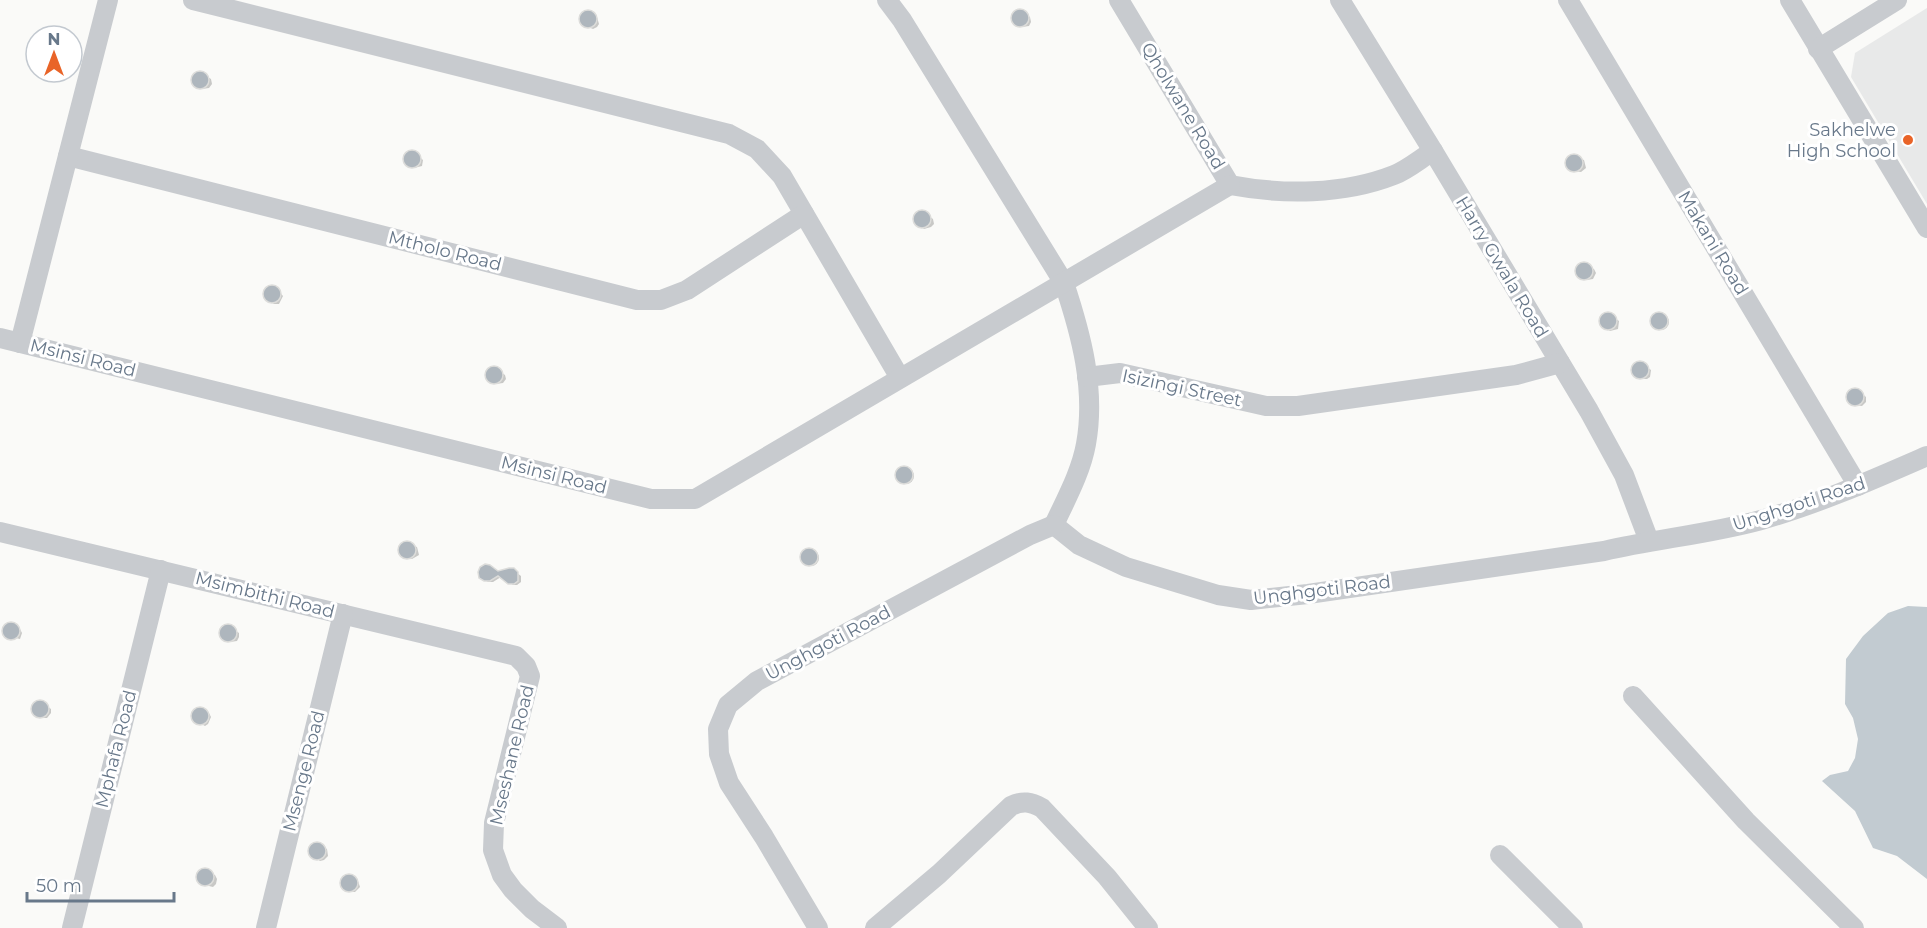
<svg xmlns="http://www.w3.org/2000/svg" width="1927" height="928" font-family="Montserrat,sans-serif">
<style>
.built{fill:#e8e9e9}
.water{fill:#c2cbd1}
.shadow{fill:#0003}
.building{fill:#aeb6bd;stroke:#dcdcda;stroke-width:1.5}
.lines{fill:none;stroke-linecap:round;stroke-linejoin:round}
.street{stroke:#c8cbcf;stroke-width:20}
.poi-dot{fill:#e96428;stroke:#fff;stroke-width:2}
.labels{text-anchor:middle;stroke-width:6;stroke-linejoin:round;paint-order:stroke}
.street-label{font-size:18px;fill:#68788a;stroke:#fff}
.poi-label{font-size:18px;fill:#68788a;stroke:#fff;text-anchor:end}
</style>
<rect width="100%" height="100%" fill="#fafaf8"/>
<polygon class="built" points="1927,8 1927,204 1851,77 1855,53"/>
<polygon class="water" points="1908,606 1927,607 1927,879 1897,856 1873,848 1855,811 1822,781 1830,775 1848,771 1855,758 1858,739 1853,718 1845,704 1846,659 1863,636 1888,613"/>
<g class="shadow">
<polygon points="1021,11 1030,17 1031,22 1029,26 1022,27 1014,22 1013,15 1016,12"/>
<polygon points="589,12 597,17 599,24 597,27 593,29 584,25 581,19 583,15"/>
<polygon points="201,73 211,79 212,84 209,88 202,89 194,84 193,80 197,74"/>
<polygon points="413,152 423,160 422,166 414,168 405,163 405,156 408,153"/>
<polygon points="1573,156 1584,160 1586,168 1581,172 1574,171 1568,165 1569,158"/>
<polygon points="923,212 933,219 934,224 931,227 924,229 915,221 916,217 919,213"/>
<polygon points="1584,264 1594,269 1596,273 1593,279 1587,280 1579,275 1577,271 1579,266"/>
<polygon points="268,288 276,288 283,296 279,304 274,304 265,298 265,292"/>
<circle cx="1661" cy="322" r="8"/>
<polygon points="1609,314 1619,321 1618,329 1610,331 1602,325 1601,321 1604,315"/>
<polygon points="1641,363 1651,370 1650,377 1647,379 1642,379 1634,374 1633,369 1637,364"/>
<polygon points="495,368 505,375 506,379 503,383 496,384 489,379 488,372 491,369"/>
<polygon points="1854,390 1859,391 1866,397 1866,402 1862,406 1855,405 1848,399 1850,392"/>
<circle cx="906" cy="476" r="8"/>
<polygon points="406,543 417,547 419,555 412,559 403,556 401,552 402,545"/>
<circle cx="811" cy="558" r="8"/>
<polygon points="512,569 521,576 521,582 517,585 513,585 501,577 493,582 488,582 480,577"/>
<polygon points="11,624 20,629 22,633 20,639 4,635 6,627"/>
<polygon points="229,626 239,633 239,637 237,641 230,642 222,637 222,630 225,627"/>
<polygon points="41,702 51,709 51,713 47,718 42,718 33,711 33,707 36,703"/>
<polygon points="201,709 209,713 211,717 208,724 205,726 194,720 192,715 194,711"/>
<polygon points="318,844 327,849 328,856 324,860 320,861 312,855 310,851 312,847"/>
<polygon points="204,870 215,875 217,879 216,884 213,887 205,885 199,879 198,876"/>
<polygon points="350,876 358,881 360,887 355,892 351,892 342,885 344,877"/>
</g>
<g class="building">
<circle cx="1020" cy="18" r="9"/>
<circle cx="588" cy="19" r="9"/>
<circle cx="200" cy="80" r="9"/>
<circle cx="412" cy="159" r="9"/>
<circle cx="1574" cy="163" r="9"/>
<circle cx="922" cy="219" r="9"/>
<circle cx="1584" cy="271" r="9"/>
<circle cx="272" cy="294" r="9"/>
<circle cx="1659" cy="321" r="9"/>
<circle cx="1608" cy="321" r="9"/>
<circle cx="1640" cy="370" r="9"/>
<circle cx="494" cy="375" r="9"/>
<circle cx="1855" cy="397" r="9"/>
<circle cx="904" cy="475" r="9"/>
<circle cx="407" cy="550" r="9"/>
<circle cx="809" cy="557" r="9"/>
<polygon points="485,564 490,565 498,571 509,568 514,568 518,572 518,581 514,584 508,584 498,576 490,581 484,581 479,578 478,572 480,567"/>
<circle cx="11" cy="631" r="9"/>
<circle cx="228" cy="633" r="9"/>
<circle cx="40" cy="709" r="9"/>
<circle cx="200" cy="716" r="9"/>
<circle cx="317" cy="851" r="9"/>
<circle cx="205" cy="877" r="9"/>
<circle cx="349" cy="883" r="9"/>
</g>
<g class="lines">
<g class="street">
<polyline points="193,0 729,134 757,149 782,176 900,378"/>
<path d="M887 0 902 20 1064 283C1081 334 1096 389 1086 444 1081 472 1066 499 1054 525"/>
<path d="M1119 0 1230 185C1283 195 1343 195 1394 175 1407 170 1420 159 1433 151"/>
<polyline points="1340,0 1433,151 1589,411 1624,475 1649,541"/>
<polyline points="1568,0 1858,486"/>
<polyline points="1790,0 1927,228"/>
<polyline points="1818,49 1897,0"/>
<polyline points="68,156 637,300 661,300 687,290 804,214"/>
<polyline points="0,338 651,499 695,499 1230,185"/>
<polyline points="20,343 108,0"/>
<polyline points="1087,377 1120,373 1266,406 1298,406 1516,375 1560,363"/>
<path d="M1054 525 1079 545 1126 567 1218 595 1251 600 1308 594 1604 551C1656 539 1710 534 1761 520 1818 504 1872 480 1927 456"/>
<polyline points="0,532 516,656 526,666 530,676 494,823 493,850 502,875 513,890 532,909 557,928"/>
<polyline points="1633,696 1746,821 1854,928"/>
<polyline points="1500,855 1573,928"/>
<polyline points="72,928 161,570"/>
<polyline points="266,928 343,614"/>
<polyline points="818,928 764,837 729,783 719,754 718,729 728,705 757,681 1030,535 1054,525"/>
<path d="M875 928 939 874 1011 806C1023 800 1031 802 1042 808L1107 877 1148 928"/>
</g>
</g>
<circle class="poi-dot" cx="1908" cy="140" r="6"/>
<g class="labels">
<g class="street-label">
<text transform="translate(1183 106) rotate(59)" y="6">Qholwane Road</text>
<text transform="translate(1713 243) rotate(59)" y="6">Makani Road</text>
<text transform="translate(445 251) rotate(14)" y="6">Mtholo Road</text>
<text transform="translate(1502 267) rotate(59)" y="6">Harry Gwala Road</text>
<text transform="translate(83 358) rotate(14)" y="6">Msinsi Road</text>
<text transform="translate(1182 388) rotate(12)" y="6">Isizingi Street</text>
<text transform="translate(554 475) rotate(14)" y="6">Msinsi Road</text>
<text transform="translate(1799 504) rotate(-18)" y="6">Unghgoti Road</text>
<text transform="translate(1322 590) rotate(-7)" y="6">Unghgoti Road</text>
<text transform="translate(265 595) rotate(14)" y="6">Msimbithi Road</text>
<text transform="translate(828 643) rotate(-28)" y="6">Unghgoti Road</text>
<text transform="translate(116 749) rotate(-76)" y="6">Mphafa Road</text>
<text transform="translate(512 755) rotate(-77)" y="6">Mseshane Road</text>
<text transform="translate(304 771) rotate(-76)" y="6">Msenge Road</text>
</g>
<g class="poi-label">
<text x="1896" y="136">Sakhelwe<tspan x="1896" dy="21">High School</tspan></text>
</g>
</g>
<g transform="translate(54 54)"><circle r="28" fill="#ffffff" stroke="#c3c9d0" stroke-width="1.5"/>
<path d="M0-4.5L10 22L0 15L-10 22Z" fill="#e96428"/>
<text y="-9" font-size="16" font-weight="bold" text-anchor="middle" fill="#68788a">N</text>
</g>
<path d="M27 892v9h147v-9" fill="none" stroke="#68788a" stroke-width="3"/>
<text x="36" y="892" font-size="18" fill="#68788a" stroke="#ffffff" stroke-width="4.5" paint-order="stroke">50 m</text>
</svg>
